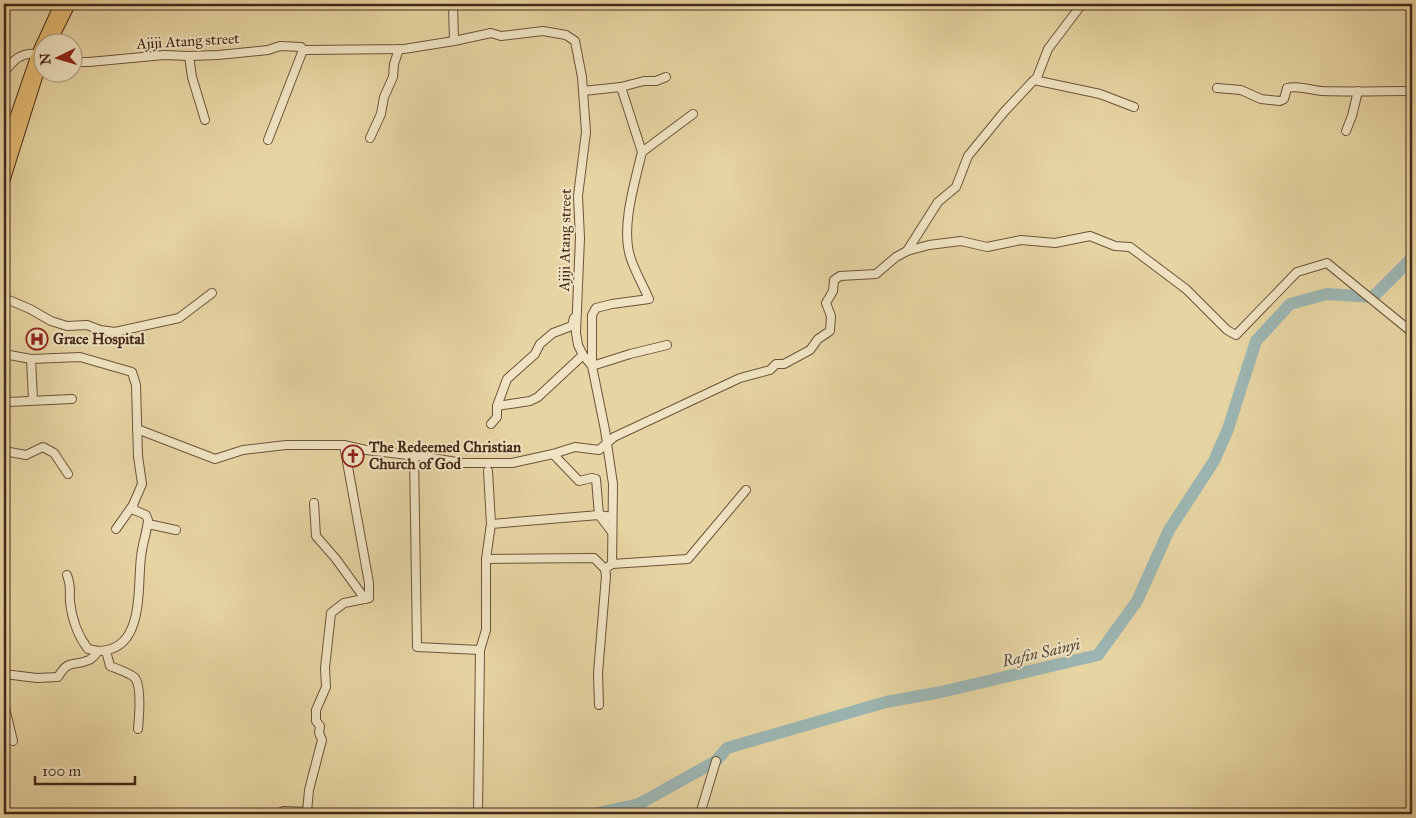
<svg xmlns="http://www.w3.org/2000/svg" width="1416" height="818" font-family="'IM FELL Great Primer',serif">
<style>
.lines{fill:none;stroke-linecap:round;stroke-linejoin:round}
.river{stroke:#9cb5b2;stroke-width:12}
.minor-casing{stroke:#6d533a;stroke-width:10}
.major-casing{stroke:#452817;stroke-width:12}
.minor{stroke:#efe3c3;stroke-width:8}
.major{stroke:#e3ba71;stroke-width:10}
.labels{text-anchor:middle;stroke-width:4;stroke-linejoin:round;paint-order:stroke}
.street-label{font-size:15px;fill:#452817;stroke:#efe3c3}
.poi-label{font-size:15px;font-weight:bold;fill:#452817;stroke:#efe3c3;text-anchor:start}
.water-label{font-size:16px;font-style:italic;fill:#5b4b3e;stroke:#efe3c3}
</style>
<rect width="100%" height="100%" fill="#e6d4a2"/>
<filter id="stains"><feTurbulence type="fractalNoise" baseFrequency=".004" numOctaves="4"/><feColorMatrix values="0 0 0 0 .2 0 0 0 0 .09 0 0 0 0 .02 0 0 0 .5 -.17"/></filter>
<radialGradient id="worn" r=".72"><stop offset=".6" stop-color="#630" stop-opacity="0"/><stop offset="1" stop-color="#630" stop-opacity=".3"/></radialGradient>
<g class="lines">
<polyline class="river" points="593,814 639,804 716,761 727,748 886,702 941,692 1098,655 1137,601 1169,530 1214,461 1228,429 1256,341 1290,304 1327,294 1373,297 1412,258"/>
<g class="minor-casing">
<g id="minor">
<polyline points="453,4 454,41"/>
<polyline points="189,56 192,77 205,120"/>
<polyline points="72,62 89,62 164,55 189,56 218,55 268,50 280,46 301,47 303,50 404,49 454,41 491,33 501,36 543,31 566,35 575,41 582,77 586,132 578,196 580,238 576,333 578,345 583,355 592,366 605,430 613,484 612,564 605,569 606,576 598,673 599,705"/>
<path d="M4 73C13 60 21 52 37 54"/>
<polyline points="1036,80 1048,49 1082,4"/>
<polyline points="621,87 644,81 656,81 666,77"/>
<path d="M1217 88 1241 90 1261 99 1280 101 1284 99 1287 88C1299 85 1310 90 1322 91 1352 92 1382 91 1412 91"/>
<polyline points="583,91 621,87 642,152"/>
<polyline points="1346,131 1352,116 1358,91"/>
<polyline points="370,138 381,114 384,97 393,77 394,64 399,49"/>
<polyline points="268,140 303,50"/>
<polyline points="907,251 938,202 956,187 968,156 1004,112 1034,80 1100,94 1134,107"/>
<polyline points="4,298 30,309 51,321 67,326 87,325 100,330 115,332 179,318 212,293"/>
<path d="M667 345 630 354 592 366V315L596 308 612 304 649 299C643 285 634 270 630 256 621 226 635 182 642 152L693 114"/>
<path d="M4 354 31 359 80 357 132 372 136 385 138 456 142 484 133 505 134 510 146 515 148 520C147 532 142 545 141 557 137 589 145 651 98 651 96 654 93 658 89 660 74 667 69 658 58 677L37 678 4 674"/>
<polyline points="31,359 33,400"/>
<polyline points="8,402 72,399"/>
<polyline points="497,406 530,401 538,397 583,355"/>
<polyline points="491,424 497,417 497,406 507,379 535,354 540,344 553,333 572,326 574,318"/>
<polyline points="137,429 215,459 243,450 286,445 344,445 366,450 425,457 463,463 512,463 553,454 575,447 599,450 614,437 740,378 770,370 776,364 784,364 810,350 818,339 830,331 831,316 826,303 833,291 834,280 840,276 876,274 896,257 907,251 929,245 961,241 987,247 1021,240 1055,243 1090,236 1115,246 1130,247 1186,289 1227,330 1236,335 1297,272 1327,263 1408,329 1412,329"/>
<polyline points="4,451 26,455 43,447 54,453 68,474"/>
<polyline points="553,454 579,481 592,478 596,479 599,515 612,532"/>
<polyline points="414,455 417,647 480,650"/>
<polyline points="314,503 316,536 336,559 365,599"/>
<polyline points="148,524 176,530"/>
<polyline points="491,524 599,515 612,517"/>
<polyline points="116,529 133,505"/>
<polyline points="486,559 594,558 605,569"/>
<polyline points="612,564 688,559 746,490"/>
<path d="M67 575C72 589 69 589 70 602 72 619 78 636 88 649L98 651"/>
<path d="M106 651 110 666C117 669 130 673 135 678 142 687 139 718 138 729"/>
<polyline points="4,704 13,741"/>
<polyline points="4,798 5,798 5,814"/>
<polyline points="261,813 265,814"/>
<polyline points="279,814 283,811 307,812 309,790 322,740 319,733 320,726 316,721 316,710 326,687 325,668 331,613 344,603 369,598 369,583 344,445"/>
<polyline points="478,814 480,650 486,630 486,559 491,524 488,471"/>
<polyline points="700,814 716,761"/>
</g>
</g>
<g class="major-casing">
<g id="major">
<polyline points="51,42 70,4"/>
<polyline points="4,150 37,54 60,4"/>
<polyline points="4,182 42,61"/>
</g>
</g>
<use href="#minor" class="minor"/>
<use href="#major" class="major"/>
</g>
<defs>
<g id="hospital-ring" transform="scale(1.125)"><circle r="9.5" fill="#efe3c3" stroke="#8f2418" stroke-width="1.5"/><path d="M-5-5h3v3.5h4V-5h3V5h-3V1.5h-4V5h-3Z" fill="#8f2418"/></g>
<g id="church-ring" transform="scale(1.125)"><circle r="9.5" fill="#efe3c3" stroke="#8f2418" stroke-width="1.5"/><path d="M-1.2-6h2.4v3.5h3.3v2.4h-3.3V6h-2.4V-.1h-3.3v-2.4h3.3Z" fill="#8f2418"/></g>
</defs>
<g fill-rule="evenodd">
<use href="#hospital-ring" x="37" y="339"/>
<use href="#church-ring" x="353" y="456"/>
</g>
<g class="labels">
<g class="street-label">
<text transform="translate(188 41) rotate(-3)" y="5">Ajiji Atang street</text>
<text transform="translate(565 240) rotate(-89)" y="5">Ajiji Atang street</text>
</g>
<g class="poi-label">
<text x="53" y="344">Grace Hospital</text>
<text x="369" y="452">The Redeemed Christian<tspan x="369" dy="17">Church of God</tspan></text>
</g>
<g class="water-label">
<text transform="translate(1041 652) rotate(-13)" y="6">Rafin Sainyi</text>
</g>
</g>
<rect width="1416" height="818" fill="none" stroke="#e6d4a2" stroke-width="20"/>
<rect x="5" y="5" width="1406" height="808" fill="none" stroke="#452817" stroke-width="2.5"/>
<rect x="10" y="10" width="1396" height="798" fill="none" stroke="#452817"/>
<g transform="translate(58 58) rotate(265)"><circle r="24" fill="#efe3c3" stroke="#ab987e"/>
<path d="M0-4L9 19L0 12L-9 19Z" fill="#8f2418"/>
<text y="-8" font-size="14" font-weight="bold" text-anchor="middle" fill="#452817">N</text>
</g>
<path d="M35 776v8h100v-8" fill="none" stroke="#452817" stroke-width="2.5"/>
<text x="42" y="776" font-size="15" fill="#452817" stroke="#efe3c3" stroke-width="4" paint-order="stroke">100 m</text>
<rect width="100%" height="100%" filter="url(#stains)"/>
<rect width="100%" height="100%" fill="url(#worn)"/>
</svg>
